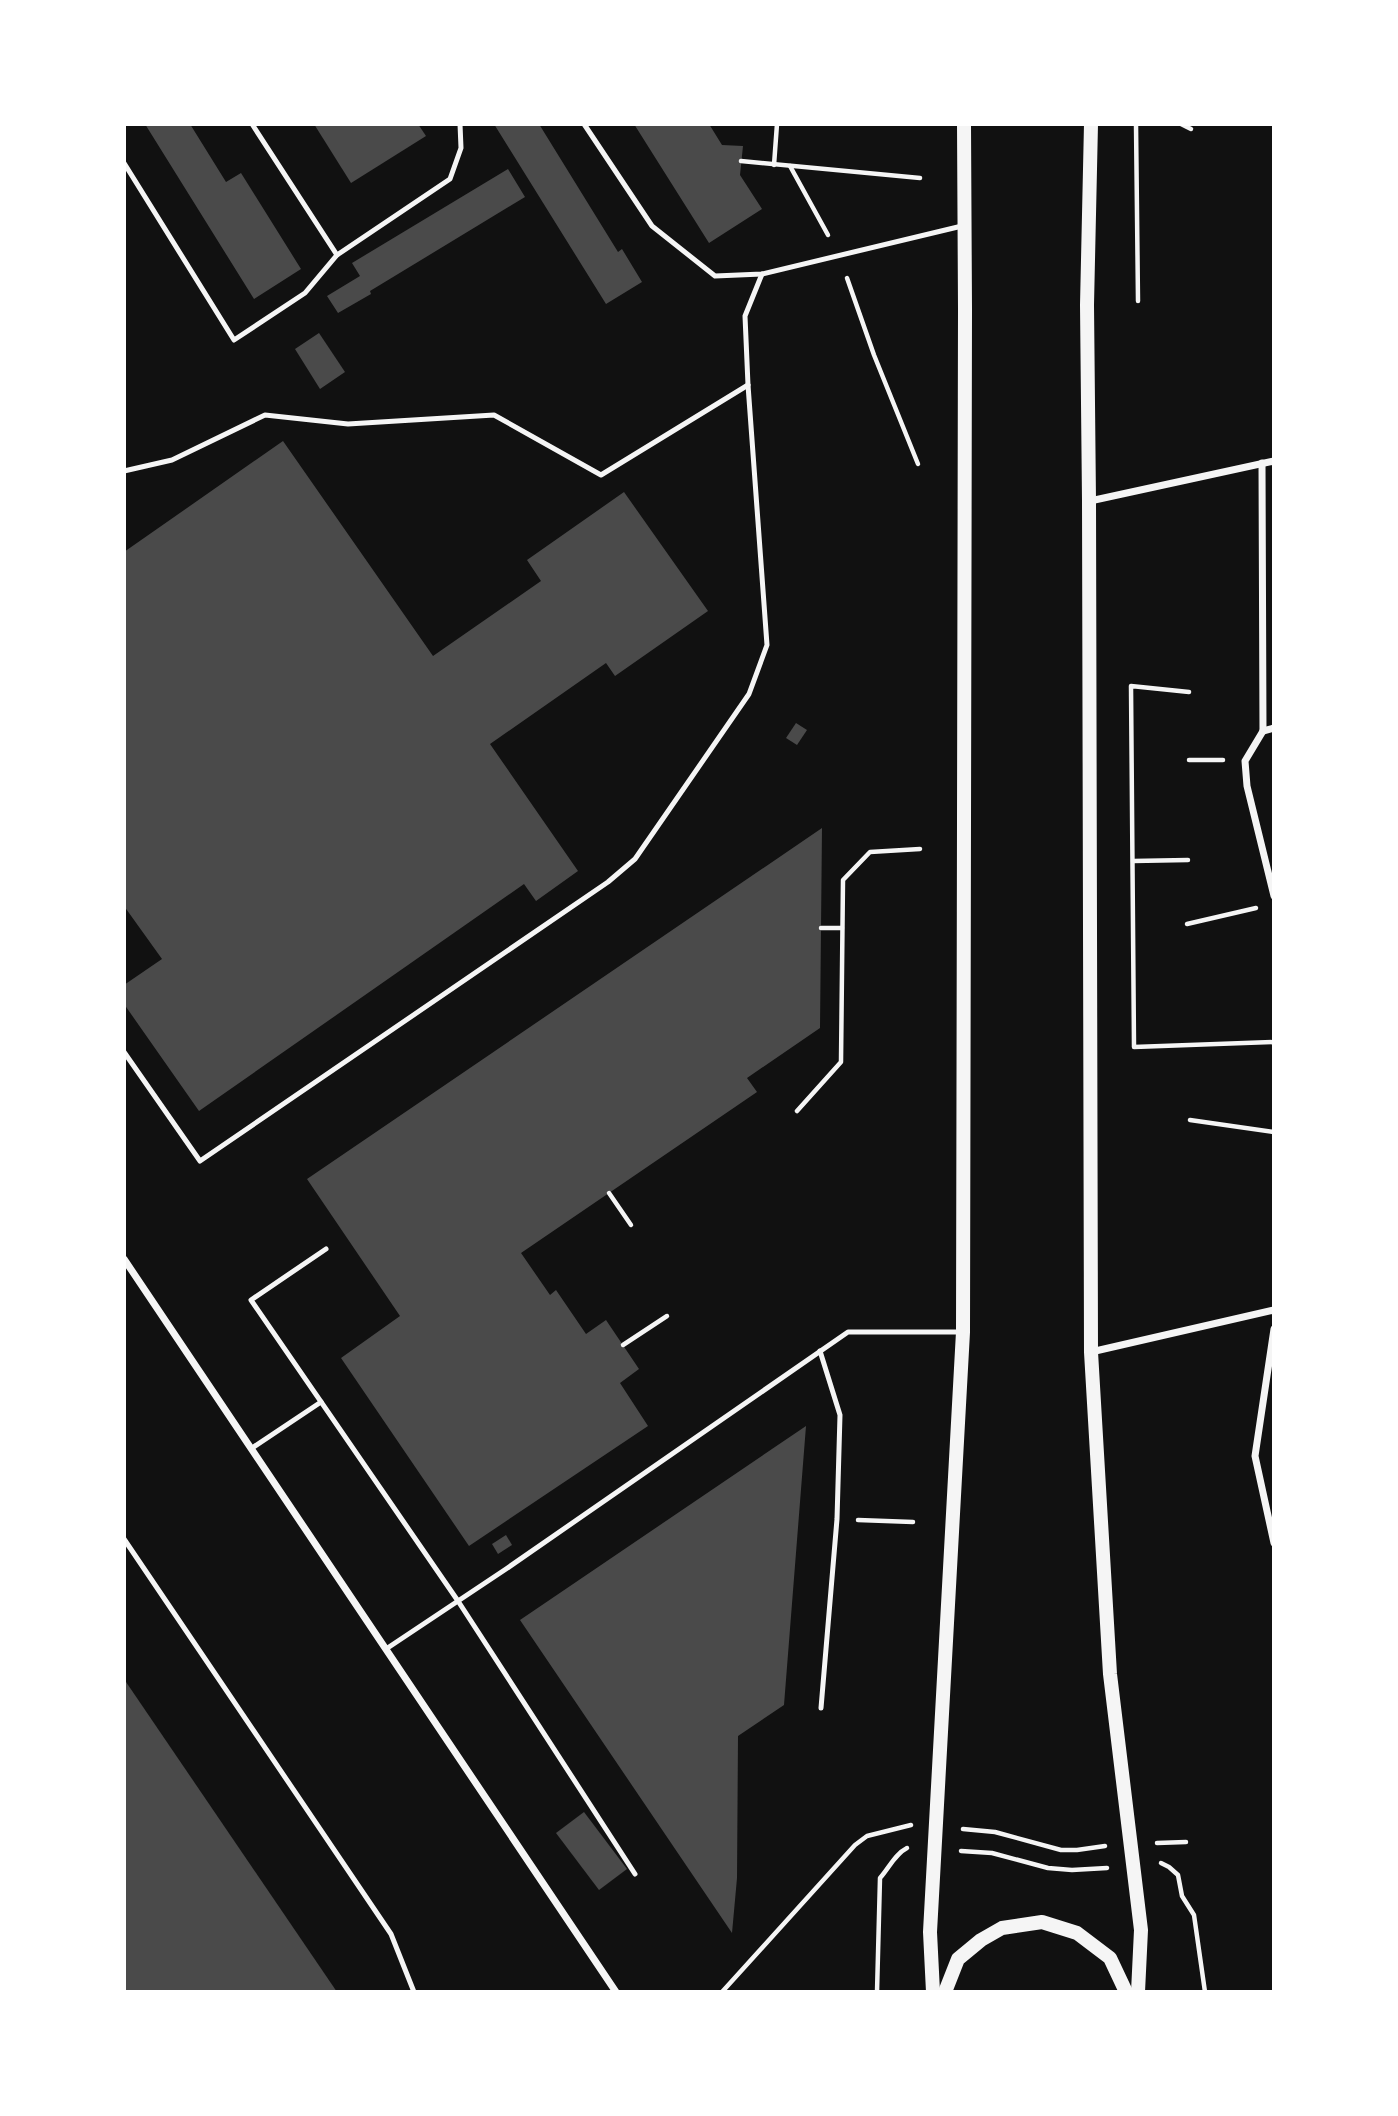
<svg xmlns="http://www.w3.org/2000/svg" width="1398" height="2116" font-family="Karla,sans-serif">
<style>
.building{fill:#4a4a4a}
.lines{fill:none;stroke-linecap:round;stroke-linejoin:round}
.path{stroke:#f5f5f5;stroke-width:4.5}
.service{stroke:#f5f5f5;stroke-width:5}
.minor{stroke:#f5f5f5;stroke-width:7}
.secondary{stroke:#f5f5f5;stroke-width:14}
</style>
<rect width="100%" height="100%" fill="#111"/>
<g class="building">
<polygon points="145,124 190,124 226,182 241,173 301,269 254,299"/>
<polygon points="314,124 418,124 426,136 351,183"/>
<polygon points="494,124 539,124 618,252 622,249 642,282 606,304"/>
<polygon points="634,124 709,124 722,145 743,146 740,175 762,209 709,243"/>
<polygon points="508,169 525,197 370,291 371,294 338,313 327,296 360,276 352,263"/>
<polygon points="319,333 345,372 320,389 295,349"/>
<polygon points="283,441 433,656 541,581 527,560 624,492 708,611 615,676 606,663 490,744 578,871 536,901 524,884 199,1111 124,1004 124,985 162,959 124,906 124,552"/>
<polygon points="796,723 807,730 797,745 786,738"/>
<polygon points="822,828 820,1028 747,1078 757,1092 521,1253 550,1295 556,1290 586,1334 606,1320 639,1369 620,1383 648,1426 469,1546 341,1358 400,1316 307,1179"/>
<polygon points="806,1426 784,1705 738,1736 737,1878 732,1933 520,1620"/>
<polygon points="506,1535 512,1545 498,1554 492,1544"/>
<polygon points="124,1679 337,1992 124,1992"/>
<polygon points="584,1812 627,1869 599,1890 556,1833"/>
</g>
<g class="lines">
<g class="path">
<polyline points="1136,124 1138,301"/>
<polyline points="1181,124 1191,129"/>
<polyline points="741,161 920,178"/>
<polyline points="774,165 777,124"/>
<polyline points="790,166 828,235"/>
<polyline points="847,278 874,355 918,464"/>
<polyline points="1189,692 1131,686 1134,1047 1274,1042"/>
<polyline points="1189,760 1223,760"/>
<polyline points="1133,861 1188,860"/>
<polyline points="1187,924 1256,908"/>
<polyline points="821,928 842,928"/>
<polyline points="797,1111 841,1062 843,880 870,852 920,849"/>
<polyline points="1190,1120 1274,1132"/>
<polyline points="609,1193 631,1225"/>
<polyline points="623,1345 667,1316"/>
<polyline points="858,1520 913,1522"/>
<polyline points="963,1829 995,1832 1061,1850 1077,1850 1105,1846"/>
<polyline points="1157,1843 1186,1842"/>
<polyline points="961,1851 992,1853 1048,1868 1072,1870 1107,1868"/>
<polyline points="1161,1863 1169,1867 1178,1875 1182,1896 1194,1915 1205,1992"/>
<polyline points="722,1992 855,1845 867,1836 911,1825"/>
<path d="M877 1992 880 1878C889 1868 895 1854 907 1848"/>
</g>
<g class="service">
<polyline points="252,124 337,255"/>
<polyline points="584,124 652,226 715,276 762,274 962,226"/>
<polyline points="124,163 234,340 305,293 337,255 450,179 461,148 460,124"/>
<polyline points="124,471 172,460 265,415 348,424 494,415 601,475 748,385"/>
<polyline points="124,1052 200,1161 608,882 635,859 749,694 767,645 748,385 745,316 762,274"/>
<polyline points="326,1249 251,1300 458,1601 635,1874"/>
<polyline points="820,1351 840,1415 837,1519 821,1708"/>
<polyline points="252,1448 321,1402"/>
<polyline points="124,1539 391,1934 414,1992"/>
<polyline points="386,1649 506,1569 848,1332 960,1332"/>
</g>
<g class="minor">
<polyline points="1262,463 1263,731 1245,761 1247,786 1274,896"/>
<polyline points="1090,501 1274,461"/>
<polyline points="1263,731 1274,728"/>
<polyline points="124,1259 616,1992"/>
<polyline points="1274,1329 1255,1456 1274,1543"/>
<polyline points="1091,1352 1274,1310"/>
</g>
<g class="secondary">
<polyline points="1091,124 1087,305 1089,501 1091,1352 1110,1674 1141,1930 1138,1992"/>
<polyline points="933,1992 930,1932 963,1332 965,309 964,124"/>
<polyline points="945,1992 958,1959 981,1940 1002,1928 1042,1922 1077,1933 1110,1958 1126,1992"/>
</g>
</g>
<rect width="1398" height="2116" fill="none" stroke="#ffffff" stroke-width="252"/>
</svg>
